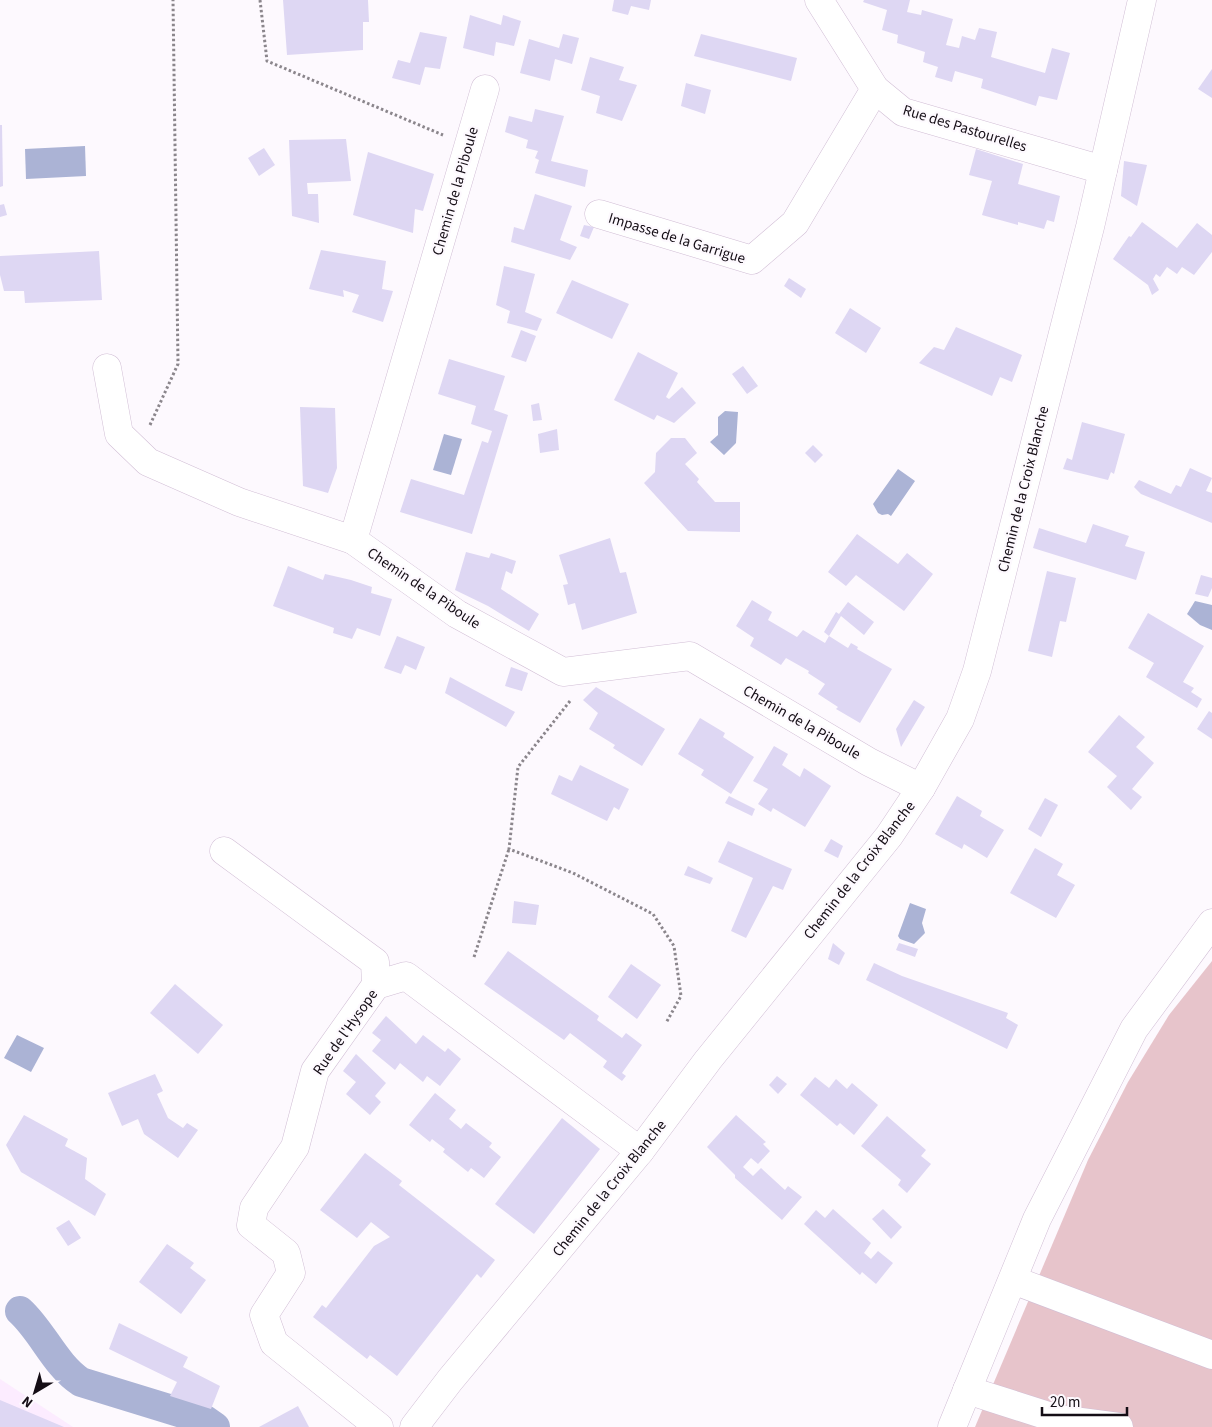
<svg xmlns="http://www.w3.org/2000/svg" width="1212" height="1427" font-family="'Source Sans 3',sans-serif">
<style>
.built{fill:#fcecff}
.green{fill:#e7c4cb}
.water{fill:#abb3d5}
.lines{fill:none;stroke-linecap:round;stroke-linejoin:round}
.canal{stroke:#abb3d5;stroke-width:30}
.building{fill:#ded7f3}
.minor-casing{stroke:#d1bed5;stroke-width:29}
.path{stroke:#8b868c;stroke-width:3;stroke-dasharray:2.5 2.5;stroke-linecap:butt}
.minor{stroke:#fff;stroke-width:28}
.labels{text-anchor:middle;stroke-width:4.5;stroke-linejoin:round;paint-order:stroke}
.street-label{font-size:15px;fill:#140d15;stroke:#fdf9fe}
</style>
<rect width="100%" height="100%" fill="#fdf9fe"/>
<polygon class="built" points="0,1379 73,1427 0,1427"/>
<polygon class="green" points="1212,961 1212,1427 975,1427 1088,1160 1128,1082 1169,1015"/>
<g class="water">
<polygon points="85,146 86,176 26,179 25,149"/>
<polygon points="725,411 738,412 736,443 724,455 710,442 718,435 718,417"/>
<polygon points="444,434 462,439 451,475 433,470"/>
<polygon points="898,469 915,481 891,516 888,514 882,515 878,513 873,504"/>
<polygon points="1195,601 1212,605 1212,630 1200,625 1187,614"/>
<polygon points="910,903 926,909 922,923 925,933 914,944 900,939 898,936"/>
<polygon points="17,1035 44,1048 31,1072 4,1058"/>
</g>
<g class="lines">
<path class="canal" d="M20 1311C43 1332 55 1365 81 1382L205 1420 215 1427"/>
</g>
<g class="building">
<polygon points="283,0 368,0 369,22 363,22 363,50 287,55"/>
<polygon points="614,0 651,0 649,10 631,6 628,15 612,11"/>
<polygon points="864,0 910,0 907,12 921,15 922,10 953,19 946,45 959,48 962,36 975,40 979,28 997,32 991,57 1045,73 1052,48 1070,53 1057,100 1039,96 1036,106 981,88 983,79 955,71 952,82 935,77 938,67 923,62 925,52 897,43 898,35 882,30 887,10 863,2"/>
<polygon points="470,15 501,25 503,15 521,21 514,46 496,42 494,56 463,48"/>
<polygon points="420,32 447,37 440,69 425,67 420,85 392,78 398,60 410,63"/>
<polygon points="563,34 579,38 572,64 555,59 550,81 520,73 529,39 559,48"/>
<polygon points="701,34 797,58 791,81 694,56"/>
<polygon points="590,57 624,67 619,80 637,85 622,121 596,113 600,96 581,90"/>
<polygon points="1212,69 1212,98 1198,89"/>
<polygon points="686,83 711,90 705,114 681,106"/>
<polygon points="535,109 564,116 551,161 588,170 585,187 535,173 539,160 535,158 538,151 526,148 528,140 505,132 509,116 532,122"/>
<polygon points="0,125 2,125 3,186 0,187"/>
<polygon points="346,139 351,181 307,183 308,194 318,194 319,223 292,216 289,140"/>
<polygon points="264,148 275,165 259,176 248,158"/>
<polygon points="976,149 1023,164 1018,184 1060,196 1054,222 1047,220 1044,229 1018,222 1018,225 982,215 992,181 969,175"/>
<polygon points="368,152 434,174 423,211 415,209 413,233 353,215"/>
<polygon points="1124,161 1147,165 1137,206 1121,196"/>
<polygon points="535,194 572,206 560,240 577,247 570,260 511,242 514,227 524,230"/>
<polygon points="4,204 7,215 0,217 0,205"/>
<polygon points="1142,222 1177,248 1197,223 1212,235 1212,252 1194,275 1182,267 1177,274 1167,267 1160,277 1156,274 1153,279 1159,290 1152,295 1148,285 1113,259 1129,236 1131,237"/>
<polygon points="584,225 594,227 589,239 580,236"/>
<polygon points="321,250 386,261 382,289 393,291 383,322 352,312 359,295 343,290 344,297 309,289"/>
<polygon points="99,251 102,300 25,303 24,291 4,291 0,275 0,256"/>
<polygon points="504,266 535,274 525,312 542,319 537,331 507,323 510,311 496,305"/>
<polygon points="789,278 806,289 801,298 784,286"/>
<polygon points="572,280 629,304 612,339 556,313"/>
<polygon points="850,308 881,328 866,353 835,333"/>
<polygon points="956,327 1022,355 1012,382 1000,377 992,396 919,363 934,347 944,350"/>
<polygon points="521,330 536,336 526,362 511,357"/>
<polygon points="638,352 678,373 666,397 669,399 682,387 696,403 674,423 657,415 654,420 614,400"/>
<polygon points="449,359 505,376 494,410 508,415 472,534 400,512 411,479 464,495 482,441 488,443 492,431 471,424 476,406 438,394"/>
<polygon points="743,366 758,386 747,394 732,374"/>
<polygon points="539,403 542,420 533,421 531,405"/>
<polygon points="300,407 335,408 337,468 328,493 303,486"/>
<polygon points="1082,422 1125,434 1114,474 1111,472 1108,480 1063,469 1067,458 1072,460"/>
<polygon points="557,429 559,450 540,453 538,434"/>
<polygon points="671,438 685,438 697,453 685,464 699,479 697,482 715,502 740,502 740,532 688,531 644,483 655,472 656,453"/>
<polygon points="813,445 823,455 815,463 805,453"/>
<polygon points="1190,468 1212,478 1206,491 1212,493 1212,523 1141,494 1134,487 1139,480 1171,494 1176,485 1181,487"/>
<polygon points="1093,524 1129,536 1125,546 1145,552 1136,580 1033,548 1039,528 1086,543"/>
<polygon points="857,534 898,564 907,553 933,574 904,611 856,575 846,586 828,572"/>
<polygon points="610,538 620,573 626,572 637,613 582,630 575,603 568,605 563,585 568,584 559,555"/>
<polygon points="466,552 489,558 491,553 516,561 512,574 506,571 501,589 539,614 529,631 488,606 455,590"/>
<polygon points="288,566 323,580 325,574 351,580 372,587 371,593 392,599 380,636 357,628 352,639 333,633 334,628 273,606"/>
<polygon points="1047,571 1076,578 1066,622 1060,621 1052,657 1028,651"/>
<polygon points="1201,575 1212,578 1212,588 1208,597 1195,594"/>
<polygon points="752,600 772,612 768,620 797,637 803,630 825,643 829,636 848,648 851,643 858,647 857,649 892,669 860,723 836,709 838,707 818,694 825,684 808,673 809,671 786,658 781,665 750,646 754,638 736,626"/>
<polygon points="848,602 874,622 864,635 841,616 829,636 824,632 836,612 839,614"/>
<polygon points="1148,613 1204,646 1183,682 1194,688 1191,692 1202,699 1197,708 1146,677 1154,663 1128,648"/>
<polygon points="397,636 425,647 416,670 405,665 401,674 384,668"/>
<polygon points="511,667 528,673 522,691 505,686"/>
<polygon points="450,677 515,712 506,727 445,693"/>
<polygon points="596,687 665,729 642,766 613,748 615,745 589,729 598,713 583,700"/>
<polygon points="914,700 925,707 901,747 896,729"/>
<polygon points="1209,711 1212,713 1212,739 1197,729"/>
<polygon points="1119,715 1145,737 1136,747 1154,763 1132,789 1142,797 1131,810 1107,787 1117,776 1088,752"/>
<polygon points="700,718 725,733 723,737 754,757 731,794 701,775 704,770 678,754"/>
<polygon points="774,746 788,754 782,765 800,777 804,768 831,786 805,827 773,808 771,812 758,804 768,789 753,781"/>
<polygon points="580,765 629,789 619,810 614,807 607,821 551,794 559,775 572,781"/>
<polygon points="729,796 755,809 752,816 725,803"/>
<polygon points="957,796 982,811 980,816 1004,830 987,858 964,844 962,849 935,834"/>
<polygon points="1045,798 1058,805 1041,837 1028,829"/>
<polygon points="831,839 843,846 838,858 824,851"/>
<polygon points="728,841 792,869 783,890 773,886 746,938 731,931 753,878 718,862"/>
<polygon points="1035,848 1063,864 1057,875 1075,885 1056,918 1010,893"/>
<polygon points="688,866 713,878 710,884 684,875"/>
<polygon points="514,901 539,905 536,925 512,923"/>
<polygon points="833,943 845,953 839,965 828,959"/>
<polygon points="899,943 918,949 915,957 896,950"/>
<polygon points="508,951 599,1016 597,1020 622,1038 626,1033 642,1045 622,1073 626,1076 622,1081 603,1067 607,1061 570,1033 564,1040 484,984"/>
<polygon points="874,963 902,976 1008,1013 1006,1018 1018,1025 1007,1049 866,980"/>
<polygon points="631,964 661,985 637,1019 608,997"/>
<polygon points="175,984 223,1025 198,1054 150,1013"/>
<polygon points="386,1016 416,1044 423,1035 445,1052 448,1048 461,1059 440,1086 427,1076 423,1082 400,1063 395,1070 372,1051 381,1040 372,1033"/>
<polygon points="356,1054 386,1083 375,1096 381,1102 370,1115 346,1094 356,1082 343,1071"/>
<polygon points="155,1074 163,1091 157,1094 168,1118 183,1128 187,1123 198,1130 178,1158 144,1134 138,1119 122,1126 108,1093"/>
<polygon points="777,1076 787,1084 778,1094 769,1085"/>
<polygon points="815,1077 829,1088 836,1079 847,1089 852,1083 878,1105 854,1135 840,1123 837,1126 800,1095"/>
<polygon points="435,1093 456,1110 449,1119 461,1129 466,1123 492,1143 489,1147 501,1157 484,1178 471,1168 468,1172 443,1152 445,1149 432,1139 430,1142 409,1125"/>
<polygon points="24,1115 68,1139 65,1146 87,1158 85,1179 106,1194 95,1216 21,1172 6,1145"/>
<polygon points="736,1115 766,1142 763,1144 770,1151 758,1164 751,1158 743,1167 753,1176 761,1168 785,1190 788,1186 802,1197 782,1220 735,1178 735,1175 707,1147"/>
<polygon points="887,1116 926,1150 921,1156 931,1164 907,1193 898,1185 901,1180 861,1146"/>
<polygon points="562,1118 600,1149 534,1234 495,1204"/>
<polygon points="365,1153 402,1181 399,1185 495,1260 481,1278 477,1274 397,1376 370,1355 367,1359 313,1317 322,1305 326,1308 374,1246 390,1237 371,1222 357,1238 320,1210"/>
<polygon points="833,1209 871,1243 864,1253 871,1259 878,1251 893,1263 876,1284 862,1272 860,1275 804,1224 816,1210 825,1218"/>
<polygon points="883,1209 902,1227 891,1239 872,1219"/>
<polygon points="69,1220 81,1238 68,1246 56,1228"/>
<polygon points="167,1244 194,1263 190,1268 206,1280 181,1314 139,1282"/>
<polygon points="119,1323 188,1357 183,1367 220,1386 211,1409 170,1396 177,1382 109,1349"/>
<polygon points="0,1400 64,1427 0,1427"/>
<polygon points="298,1406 309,1427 259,1427"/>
</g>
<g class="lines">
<g class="minor-casing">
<g id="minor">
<polyline points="819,0 875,89 903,112 1103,170"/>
<polyline points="485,89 353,540 457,614 563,672 690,656 869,762 921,788"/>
<polyline points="599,214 752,260 795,223 875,89"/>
<polyline points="107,368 119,434 148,462 239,502 353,540"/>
<polyline points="224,851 375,962 376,985"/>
<polyline points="1013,1280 1212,1355"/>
<polyline points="967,1390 1058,1419 1119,1427"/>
<polyline points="379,1427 274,1343 264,1315 291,1273 286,1253 251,1225 254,1208 295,1147 315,1071 376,985 406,976 640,1151"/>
<polyline points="414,1427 450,1380 640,1151 708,1060 889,836 921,788 960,719 977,671 1090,227 1142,0"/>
<polyline points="952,1427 1037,1219 1134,1029 1212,923"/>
</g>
</g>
<g class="path">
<polyline points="260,0 267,61 443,135"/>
<polyline points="150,425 178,364 173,0"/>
<polyline points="570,701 518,767 509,849 573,873 653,914 674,946 681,996 666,1023"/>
<polyline points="474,957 509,849"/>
</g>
<use href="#minor" class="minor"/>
</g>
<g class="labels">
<g class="street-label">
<text transform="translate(965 128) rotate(17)" y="5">Rue des Pastourelles</text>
<text transform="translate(455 191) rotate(-74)" y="5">Chemin de la Piboule</text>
<text transform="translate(677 238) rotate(17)" y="5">Impasse de la Garrigue</text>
<text transform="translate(1023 489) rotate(-76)" y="5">Chemin de la Croix Blanche</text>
<text transform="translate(424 588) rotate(34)" y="5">Chemin de la Piboule</text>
<text transform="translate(802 722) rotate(30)" y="5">Chemin de la Piboule</text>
<text transform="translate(859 870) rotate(-52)" y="5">Chemin de la Croix Blanche</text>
<text transform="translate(345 1032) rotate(-55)" y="5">Rue de l'Hysope</text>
<text transform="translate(609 1188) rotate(-51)" y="5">Chemin de la Croix Blanche</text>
</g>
</g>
<g transform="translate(35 1392) rotate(218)" stroke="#fdf9fe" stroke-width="4" paint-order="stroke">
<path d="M0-4L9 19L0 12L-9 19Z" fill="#140d15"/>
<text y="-8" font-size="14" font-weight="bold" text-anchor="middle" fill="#140d15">N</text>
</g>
<path d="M1042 1407v8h85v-8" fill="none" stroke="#140d15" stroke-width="2.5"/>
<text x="1050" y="1407" font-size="15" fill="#140d15" stroke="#fdf9fe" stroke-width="4" paint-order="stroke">20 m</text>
</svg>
